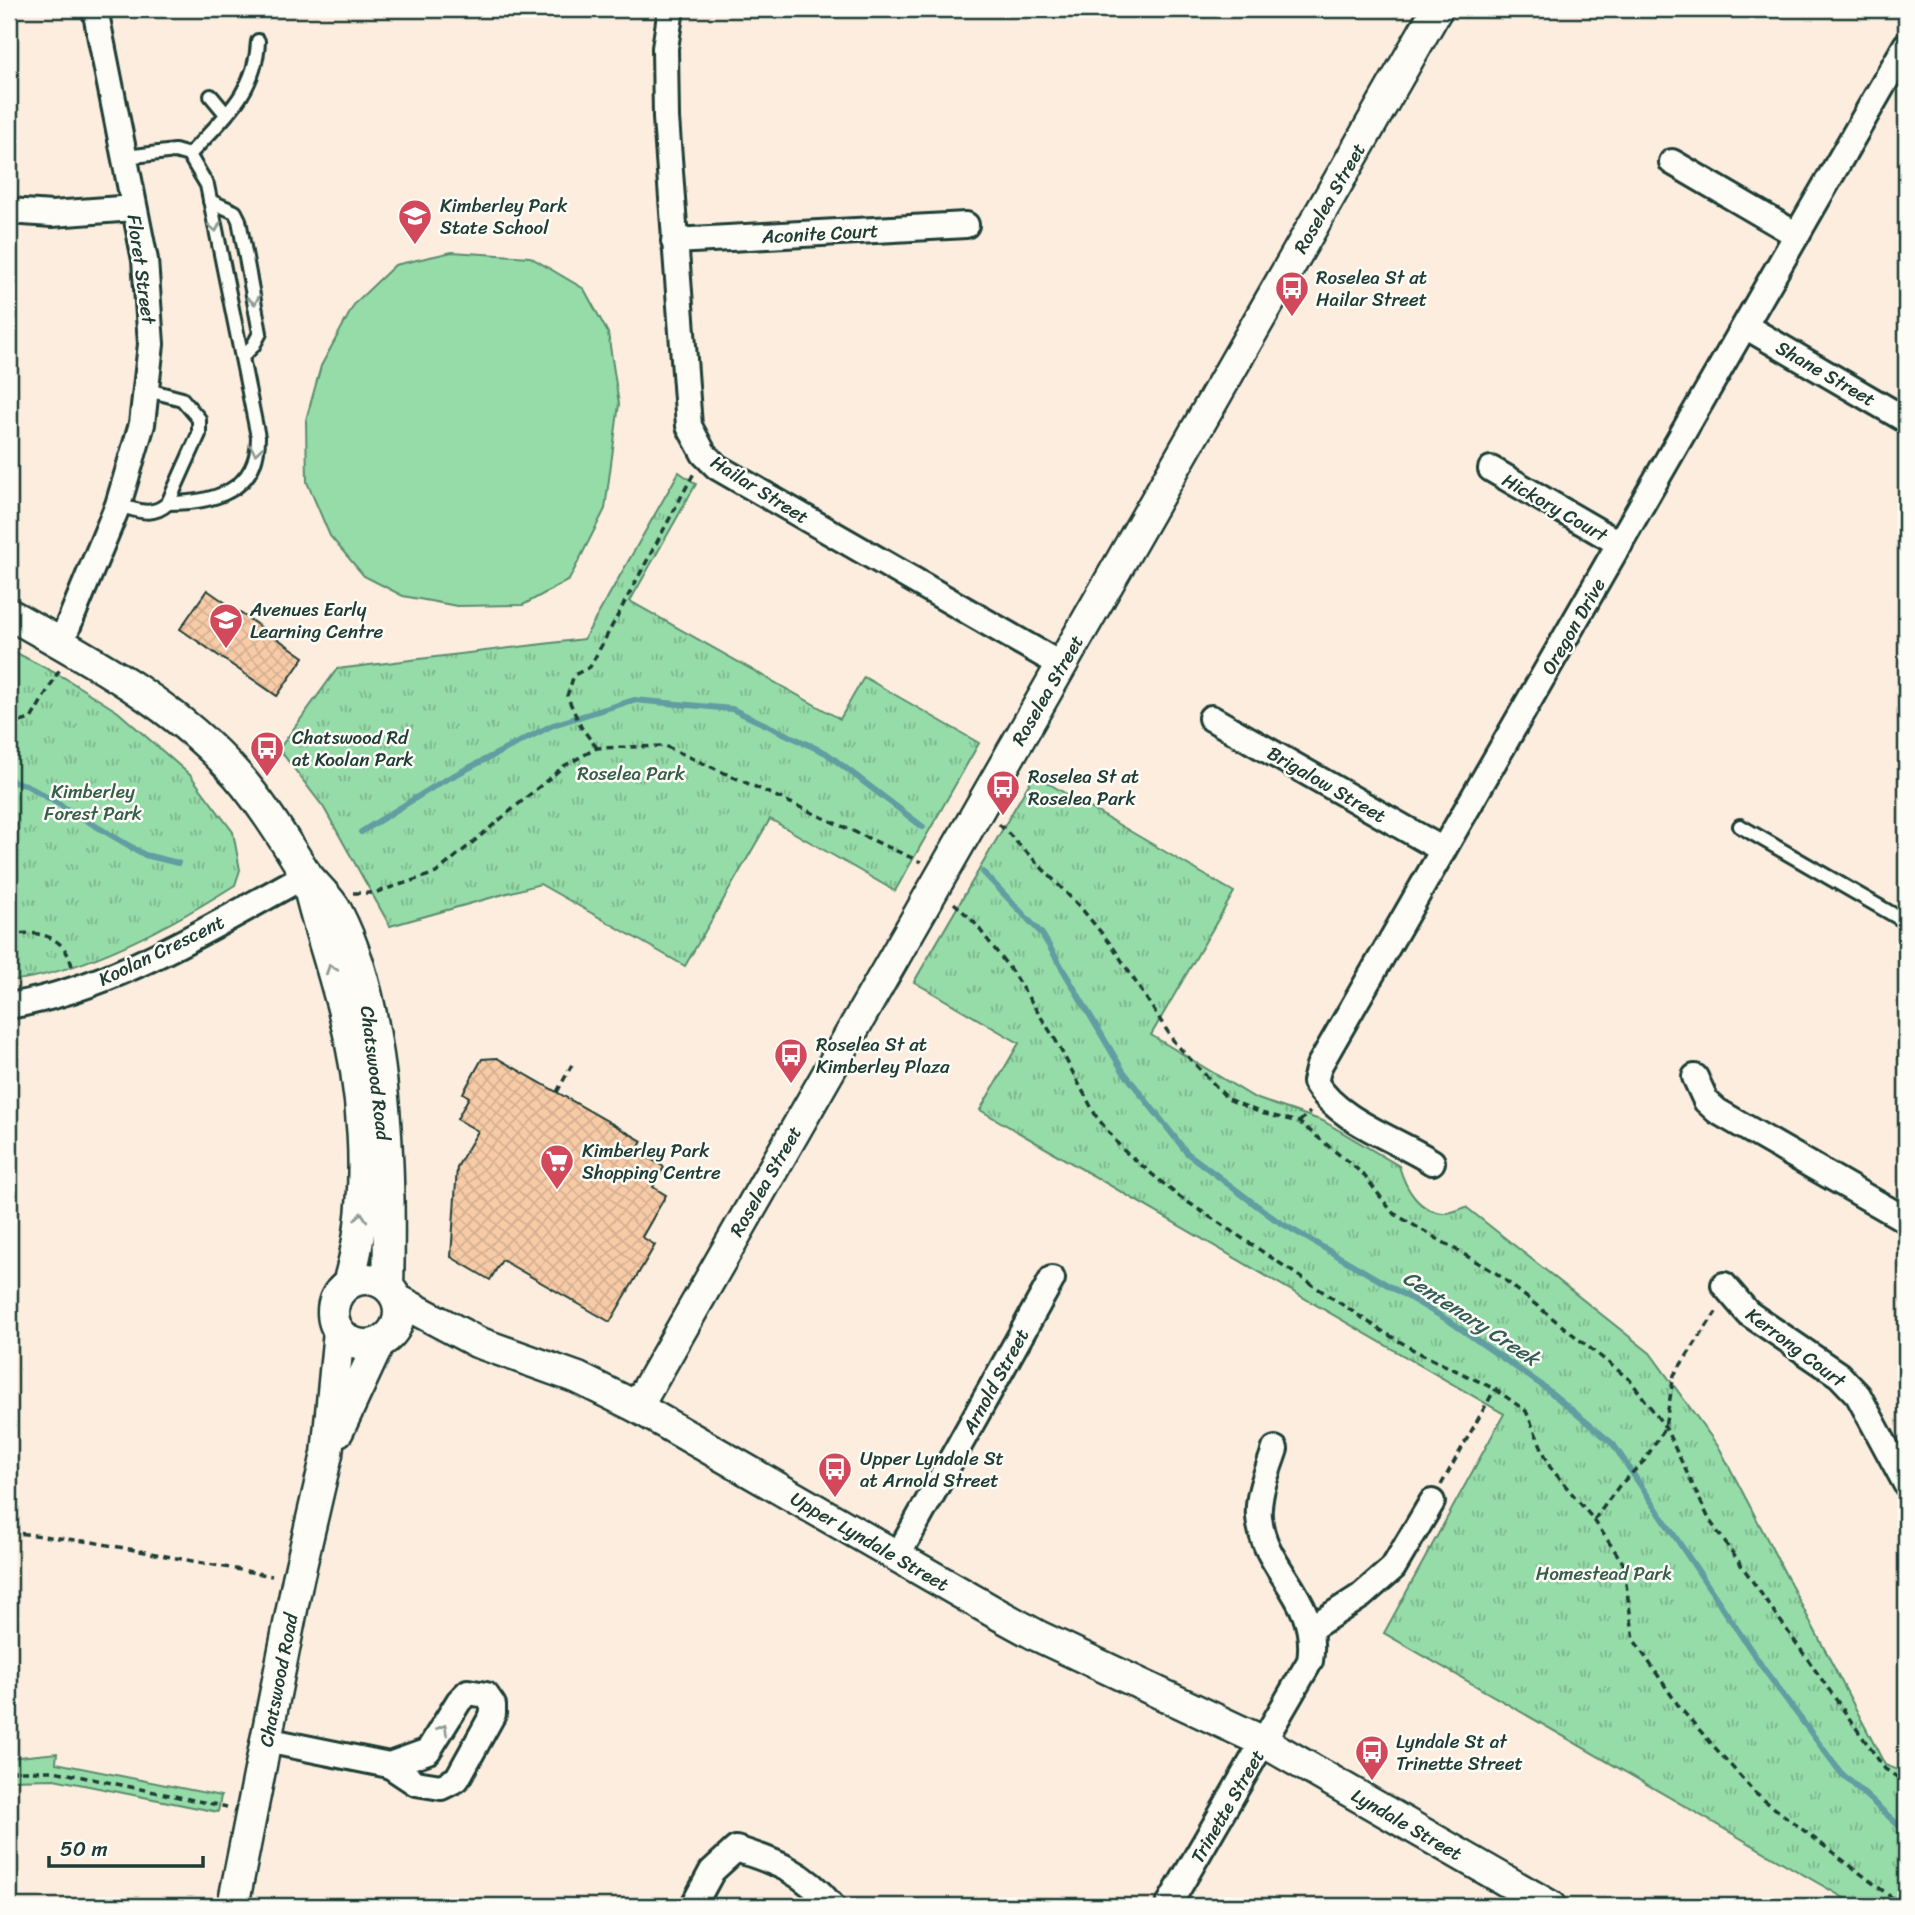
<svg xmlns="http://www.w3.org/2000/svg" width="1915" height="1915" font-family="Sriracha,sans-serif">
<style>
.green{fill:#96dca9;stroke:#5a8c6e;stroke-width:2}
.park{fill:url(#park-tufts);stroke:#5a8c6e;stroke-width:2}
.lines{fill:none;stroke-linecap:round;stroke-linejoin:round}
.stream{stroke:#629da1;stroke-width:6}
.building{fill:url(#building-cross-hatch);stroke:#1f3d34;stroke-width:2}
.service-casing{stroke:#1f3d34;stroke-width:18}
.minor-casing{stroke:#1f3d34;stroke-width:30}
.tertiary-casing{stroke:#1f3d34;stroke-width:35}
.path{stroke:#1f3d34;stroke-width:3.5;stroke-dasharray:7 5;stroke-linecap:butt}
.service{stroke:#fdfcf7;stroke-width:12}
.minor{stroke:#fdfcf7;stroke-width:24}
.tertiary{stroke:#fdfcf7;stroke-width:30}
.oneway{stroke:#8e9c96}
.labels{text-anchor:middle;stroke-width:5;stroke-linejoin:round;paint-order:stroke}
.street-label{font-size:19px;fill:#1f3d34;stroke:#fdfcf7}
.poi-label{font-size:19px;fill:#1f3d34;stroke:#fdfcf7;text-anchor:start}
.park-label{font-size:19px;fill:#375d4b;stroke:#fdfcf7}
.water-label{font-size:21px;font-style:italic;fill:#355d58;stroke:#fdfcf7}
</style>
<defs>
<pattern id="park-tufts" width="24" height="20" patternUnits="userSpaceOnUse" patternTransform="scale(1.75)"><rect width="24" height="20" fill="#96dca9"/><path d="M3 7l-1-3M5 7V3M7 7l1-3M15 17l-1-3M17 17v-4M19 17l1-3" fill="none" stroke="#7ab48a"/></pattern>
<pattern id="building-cross-hatch" width="8" height="8" patternUnits="userSpaceOnUse" patternTransform="scale(1.75)"><rect width="8" height="8" fill="#f8cba7"/><path d="M0 0l8 8M0 8l8-8" fill="none" stroke="#d4af90"/></pattern>
</defs>
<rect width="100%" height="100%" fill="#fceddf"/>
<filter id="ink" filterUnits="userSpaceOnUse"><feTurbulence type="fractalNoise" baseFrequency=".0143" numOctaves="2"/><feDisplacementMap in="SourceGraphic" scale="14" xChannelSelector="R" yChannelSelector="G"/><feConvolveMatrix kernelMatrix="1 2 1 2 8 2 1 2 1" color-interpolation-filters="sRGB"/></filter>
<g filter="url(#ink)">
<g class="green">
<polygon points="452,252 530,257 584,289 608,333 619,404 605,509 569,580 523,605 457,606 403,596 364,576 330,536 307,482 306,420 321,366 355,303 395,265"/>
<polygon points="57,1753 56,1763 221,1796 218,1812 54,1779 9,1780 9,1758"/>
</g>
<g class="park">
<polygon points="679,472 696,484 630,601 840,719 864,677 979,743 895,891 770,819 685,966 540,884 390,926 324,808 279,749 337,669 584,639"/>
<path d="M9 649 65 678 118 712 190 775 233 832 240 870 235 885C172 925 85 973 9 981Z"/>
<path d="M1034 775 1234 892 1151 1035 1255 1098 1323 1121 1399 1166C1405 1187 1418 1212 1444 1213 1450 1214 1460 1209 1466 1207L1650 1353 1720 1449 1885 1765 1906 1773V1906H1858L1384 1633 1504 1414 980 1110 1019 1043 914 982Z"/>
</g>
<g class="lines">
<g class="stream">
<polyline points="9,781 26,785 145,855 178,863"/>
<polyline points="361,832 443,781 553,725 634,700 732,709 826,753 923,827"/>
<polyline points="983,872 1042,934 1123,1071 1187,1153 1276,1220 1451,1322 1543,1386 1613,1444 1763,1668 1841,1773 1906,1832"/>
</g>
</g>
<g class="building">
<polygon points="207,590 304,657 277,696 180,629"/>
<polygon points="497,1058 642,1141 637,1151 664,1167 653,1187 666,1195 642,1237 655,1245 610,1322 502,1260 490,1280 451,1257 457,1167 478,1131 457,1119 469,1097 463,1093 482,1059"/>
</g>
<g class="lines">
<g class="service-casing">
<g id="service">
<polyline points="211,96 226,114"/>
<path d="M189 155C222 119 256 93 258 41"/>
<path d="M126 157 175 151 189 155 207 185 258 437C258 491 214 503 168 503"/>
<polyline points="210,201 235,212 239,220 260,333 253,346 242,357"/>
<path d="M118 505C137 510 152 518 168 503L199 434V419L182 399 148 390"/>
<polyline points="1740,826 1906,922"/>
</g>
</g>
<g class="minor-casing">
<g id="minor">
<polyline points="671,9 665,48 666,118 689,426 704,454 717,467 1061,665"/>
<polyline points="1672,162 1797,235"/>
<polyline points="9,211 52,214 134,208"/>
<polyline points="674,241 966,225"/>
<polyline points="1745,326 1906,420"/>
<polyline points="1491,469 1620,544"/>
<polyline points="61,643 118,505 142,424 151,344 145,260 95,9"/>
<polyline points="1211,718 1443,850"/>
<path d="M9 1006C116 988 212 926 306 875"/>
<polyline points="1695,1077 1706,1101 1717,1111 1906,1220"/>
<path d="M1432 1162C1394 1138 1338 1121 1315 1082L1319 1066 1906 45"/>
<polyline points="1724,1285 1748,1313 1839,1375 1858,1395 1906,1484"/>
<polyline points="897,1557 1052,1279"/>
<polyline points="1310,1629 1361,1596 1393,1568 1432,1502"/>
<polyline points="266,1740 389,1765 416,1783 441,1787 457,1779 493,1714 493,1705 486,1695 468,1692 459,1701 428,1751 389,1765"/>
<path d="M693 1906 712 1871 736 1849C777 1862 804 1872 832 1906"/>
<path d="M1168 1906 1310 1661C1320 1597 1263 1571 1259 1517 1257 1494 1268 1471 1275 1449"/>
</g>
</g>
<g class="tertiary-casing">
<g id="tertiary">
<path d="M9 614C89 659 176 705 237 775 263 805 283 838 304 871 313 885 329 896 337 912 388 1009 391 1178 388 1287"/>
<path d="M307 879C315 916 327 950 337 987 364 1078 375 1192 348 1284"/>
<circle cx="366" cy="1312" r="33"/>
<polyline points="398,1300 477,1342 578,1378 637,1407 994,1612 1038,1636 1264,1742 1550,1906"/>
<polyline points="637,1407 1437,9"/>
<polyline points="338,1431 379,1343"/>
<polyline points="233,1906 298,1579 327,1454 339,1331"/>
</g>
</g>
<g class="path">
<polyline points="9,725 31,719 60,669"/>
<polyline points="597,748 581,727 567,696 574,675 590,667 694,473"/>
<polyline points="999,824 1081,908 1113,947 1175,1043 1228,1099 1261,1113 1299,1122 1363,1174 1393,1213 1496,1273 1630,1380 1665,1427 1710,1521 1885,1769 1906,1783"/>
<polyline points="353,893 374,893 436,873 564,766 597,748 665,746 921,862"/>
<polyline points="954,903 974,922 1010,969 1055,1039 1096,1116 1122,1149 1177,1195 1379,1329 1417,1352 1495,1389 1526,1411 1550,1467 1594,1520 1619,1486 1645,1460 1665,1427 1674,1375 1716,1312"/>
<polyline points="9,926 16,934"/>
<path d="M9 935C39 930 64 935 72 966"/>
<polyline points="557,1092 574,1061"/>
<polyline points="1299,1122 1310,1112"/>
<polyline points="1441,1485 1495,1389"/>
<polyline points="1594,1520 1623,1563 1634,1640 1680,1708 1756,1794 1903,1906"/>
<polyline points="9,1532 92,1542 272,1576"/>
<polyline points="9,1771 54,1771 227,1807"/>
</g>
<use href="#service" class="service"/>
<use href="#minor" class="minor"/>
<use href="#tertiary" class="tertiary"/>
</g>
<defs><path id="oneway-chevron" d="M-2-3.5L2.5 0L-2 3.5" fill="none" stroke-width="1.6" stroke-linecap="round" stroke-linejoin="round" transform="scale(1.75)"/></defs>
<g class="oneway">
<use href="#oneway-chevron" transform="translate(215 227) rotate(79)"/>
<use href="#oneway-chevron" transform="translate(254 300) rotate(80)"/>
<use href="#oneway-chevron" transform="translate(256 450) rotate(99)"/>
<use href="#oneway-chevron" transform="translate(331 969) rotate(-109)"/>
<use href="#oneway-chevron" transform="translate(361 1217) rotate(-85)"/>
<use href="#oneway-chevron" transform="translate(443 1729) rotate(-60)"/>
</g>
</g>
<defs>
<g id="school-pin" transform="scale(1.75)"><path d="M0 17L-7.5 6A9.5 9.5 0 1 1 7.5 6Z" fill="#d1495b" stroke="#fdfcf7"/><path d="M0-5L7-2L0 1L-7-2ZM-4 1L0 2.5L4 1V4Q0 6-4 4Z" fill="#fff"/></g>
<g id="bus-pin" transform="scale(1.75)"><path d="M0 17L-7.5 6A9.5 9.5 0 1 1 7.5 6Z" fill="#d1495b" stroke="#fdfcf7"/><path d="M-5-6H5V4H4V6H2V4H-2V6H-4V4H-5ZM-3.5-4V0h7V-4ZM-3.5 1.2v1.5H-2V1.2ZM2 1.2v1.5H3.5V1.2Z" fill="#fff"/></g>
<g id="supermarket-pin" transform="scale(1.75)"><path d="M0 17L-7.5 6A9.5 9.5 0 1 1 7.5 6Z" fill="#d1495b" stroke="#fdfcf7"/><path d="M-6-5.5h2.5l.6 2H6L4.5 2H-2.5L-4.4-4H-6ZM-1.5 3.2a1.3 1.3 0 1 0 .1 0ZM3 3.2a1.3 1.3 0 1 0 .1 0Z" fill="#fff"/></g>
</defs>
<g fill-rule="evenodd">
<use href="#school-pin" x="415" y="216"/>
<use href="#bus-pin" x="1292" y="288"/>
<use href="#school-pin" x="226" y="620"/>
<use href="#bus-pin" x="267" y="748"/>
<use href="#bus-pin" x="1003" y="787"/>
<use href="#bus-pin" x="791" y="1055"/>
<use href="#supermarket-pin" x="557" y="1161"/>
<use href="#bus-pin" x="835" y="1469"/>
<use href="#bus-pin" x="1372" y="1752"/>
</g>
<g class="labels">
<g class="street-label">
<text transform="translate(1329 198) rotate(-60)" y="7">Roselea Street</text>
<text transform="translate(820 233) rotate(-3)" y="7">Aconite Court</text>
<text transform="translate(142 269) rotate(82)" y="7">Floret Street</text>
<text transform="translate(1826 373) rotate(30)" y="7">Shane Street</text>
<text transform="translate(760 489) rotate(32)" y="7">Hailar Street</text>
<text transform="translate(1555 507) rotate(30)" y="7">Hickory Court</text>
<text transform="translate(1573 626) rotate(-60)" y="7">Oregon Drive</text>
<text transform="translate(1047 690) rotate(-60)" y="7">Roselea Street</text>
<text transform="translate(1327 784) rotate(30)" y="7">Brigalow Street</text>
<text transform="translate(161 950) rotate(-26)" y="7">Koolan Crescent</text>
<text transform="translate(376 1073) rotate(83)" y="7">Chatswood Road</text>
<text transform="translate(765 1181) rotate(-60)" y="7">Roselea Street</text>
<text transform="translate(1796 1347) rotate(37)" y="7">Kerrong Court</text>
<text transform="translate(995 1381) rotate(-61)" y="7">Arnold Street</text>
<text transform="translate(870 1541) rotate(30)" y="7">Upper Lyndale Street</text>
<text transform="translate(278 1680) rotate(-79)" y="7">Chatswood Road</text>
<text transform="translate(1227 1806) rotate(-60)" y="7">Trinette Street</text>
<text transform="translate(1407 1824) rotate(30)" y="7">Lyndale Street</text>
</g>
<g class="poi-label">
<text x="440" y="212">Kimberley Park<tspan x="440" dy="22">State School</tspan></text>
<text x="1316" y="284">Roselea St at<tspan x="1316" dy="22">Hailar Street</tspan></text>
<text x="250" y="616">Avenues Early<tspan x="250" dy="22">Learning Centre</tspan></text>
<text x="292" y="744">Chatswood Rd<tspan x="292" dy="22">at Koolan Park</tspan></text>
<text x="1028" y="783">Roselea St at<tspan x="1028" dy="22">Roselea Park</tspan></text>
<text x="816" y="1051">Roselea St at<tspan x="816" dy="22">Kimberley Plaza</tspan></text>
<text x="582" y="1157">Kimberley Park<tspan x="582" dy="22">Shopping Centre</tspan></text>
<text x="860" y="1465">Upper Lyndale St<tspan x="860" dy="22">at Arnold Street</tspan></text>
<text x="1396" y="1748">Lyndale St at<tspan x="1396" dy="22">Trinette Street</tspan></text>
</g>
<g class="park-label">
<text x="631" y="780">Roselea Park</text>
<text x="93" y="798">Kimberley<tspan x="93" dy="22">Forest Park</tspan></text>
<text x="1604" y="1580">Homestead Park</text>
</g>
<g class="water-label">
<text transform="translate(1471 1318) rotate(33)" y="7">Centenary Creek</text>
</g>
</g>
<rect width="1915" height="1915" fill="none" stroke="#fdfcf7" stroke-width="35"/>
<rect x="18" y="18" width="1880" height="1880" fill="none" stroke="#1f3d34" stroke-width="2.5" filter="url(#ink)"/>
<path d="M49 1856v10h154v-10" fill="none" stroke="#1f3d34" stroke-width="3.5"/>
<text x="60" y="1856" font-size="21" fill="#1f3d34" stroke="#fdfcf7" stroke-width="5" paint-order="stroke">50 m</text>
</svg>
